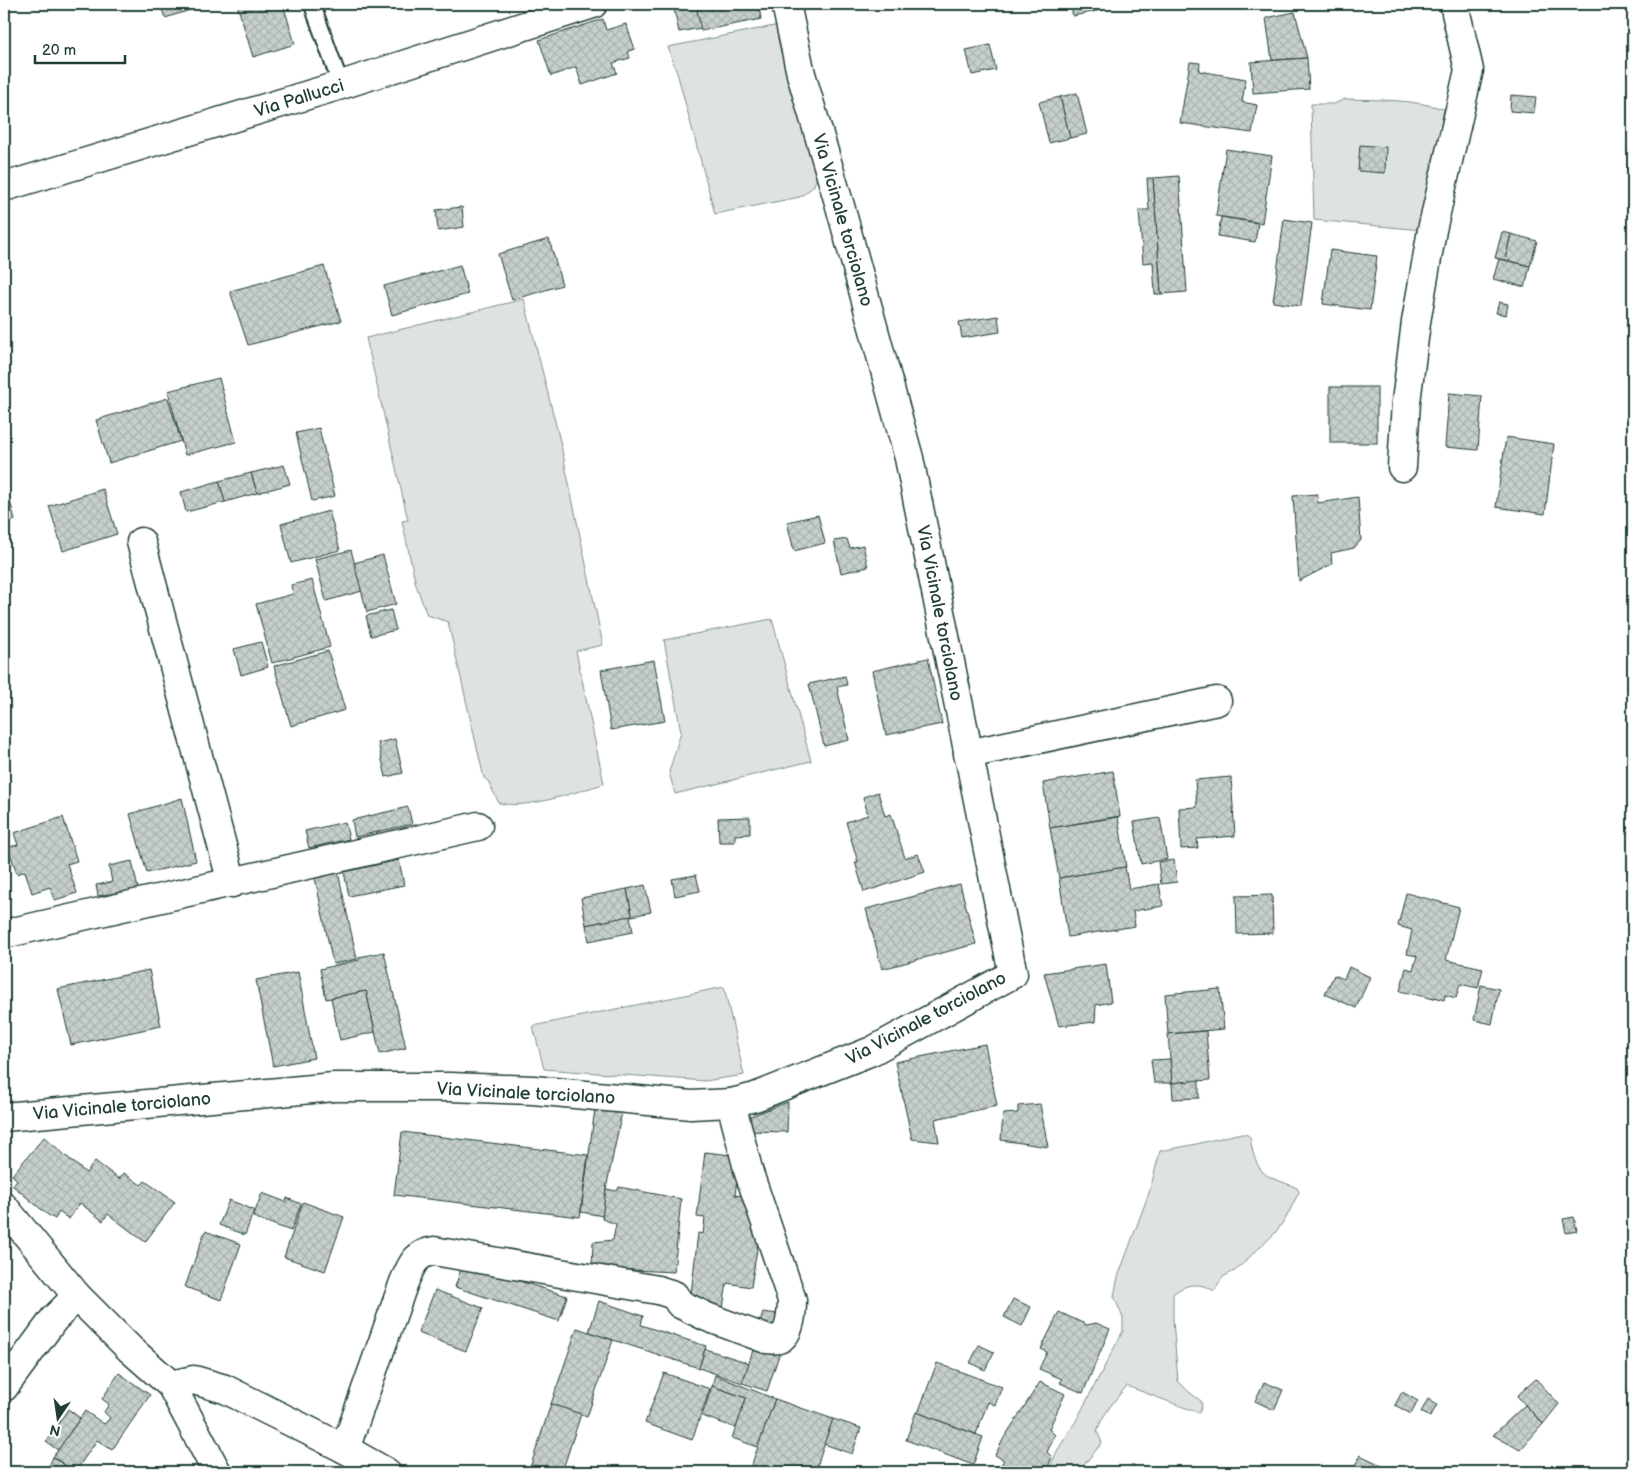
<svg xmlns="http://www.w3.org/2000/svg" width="1637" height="1476" font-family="'Balsamiq Sans',sans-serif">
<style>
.green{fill:#dee3e2;stroke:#7e908b}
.building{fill:url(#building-cross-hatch);stroke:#1f3d34}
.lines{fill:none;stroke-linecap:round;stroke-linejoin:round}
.lane-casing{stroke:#1f3d34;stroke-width:19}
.street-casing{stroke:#1f3d34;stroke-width:31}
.lane{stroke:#fff;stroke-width:15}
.street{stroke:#fff;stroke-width:28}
.labels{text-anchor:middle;stroke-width:4;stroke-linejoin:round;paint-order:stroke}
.street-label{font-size:18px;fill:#1f3d34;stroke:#fff}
</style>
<defs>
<pattern id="building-cross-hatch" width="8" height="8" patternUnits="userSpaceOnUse" patternTransform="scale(1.25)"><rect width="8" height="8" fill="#c7cfcc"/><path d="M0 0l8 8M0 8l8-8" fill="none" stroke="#aab3b0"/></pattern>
</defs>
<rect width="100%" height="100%" fill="#fff"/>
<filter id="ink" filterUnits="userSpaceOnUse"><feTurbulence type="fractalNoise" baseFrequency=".02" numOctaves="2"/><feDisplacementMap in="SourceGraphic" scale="10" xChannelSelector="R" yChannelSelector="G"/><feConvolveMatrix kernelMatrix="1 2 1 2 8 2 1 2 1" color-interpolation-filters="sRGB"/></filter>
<g filter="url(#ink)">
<g class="green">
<polygon points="779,25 821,168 813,187 800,197 715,214 678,76 668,47"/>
<path d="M1345 99C1379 100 1411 99 1444 109L1422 230 1314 220 1311 104H1334Z"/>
<path d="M524 299 560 441 603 645 576 651 604 784C573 792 529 810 499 803L488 781 484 778 448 622 427 615 416 585 402 521 408 520 366 338Z"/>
<polygon points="772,619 811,761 675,794 669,772 681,732 664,640"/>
<polygon points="724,987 744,1075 705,1081 544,1069 533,1026"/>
<path d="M1237 1134H1246L1250 1137C1253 1155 1256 1172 1274 1179 1282 1182 1289 1184 1297 1188L1299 1192 1286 1218 1275 1233 1236 1270 1223 1277 1214 1291C1200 1282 1186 1283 1173 1294V1320L1178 1381 1189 1392 1201 1401 1202 1406 1199 1413 1127 1386C1115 1399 1103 1414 1097 1431L1102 1443 1078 1472H1048L1057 1451 1076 1421 1123 1331V1318L1114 1296 1118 1277 1150 1190 1160 1151 1192 1145Z"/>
</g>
<g class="building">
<polygon points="160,4 203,4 203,6 165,18"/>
<polygon points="237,4 283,4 295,44 253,57"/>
<polygon points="673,4 696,4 701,28 679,32"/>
<polygon points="696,4 771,4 759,6 761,19 701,31"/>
<polygon points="1070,4 1105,4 1106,9 1073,16"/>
<polygon points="1295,12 1307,58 1272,60 1266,18"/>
<polygon points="603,19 606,30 626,24 635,49 628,51 630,58 613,63 617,73 582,85 576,67 551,76 539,40"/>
<polygon points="990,45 996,70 972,75 966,50"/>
<polygon points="1307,58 1309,89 1253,93 1251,62"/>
<polygon points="1190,62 1200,63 1199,71 1246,79 1242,102 1257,105 1252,133 1180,123"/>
<polygon points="1077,93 1087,134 1070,138 1060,97"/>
<polygon points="1511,95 1536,97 1534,113 1510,111"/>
<polygon points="1060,97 1070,138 1049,143 1039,102"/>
<polygon points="1360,145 1386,147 1385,173 1358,171"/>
<polygon points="1226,149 1272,156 1262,223 1216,216"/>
<polygon points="1179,176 1187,292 1161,294 1153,178"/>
<polygon points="1147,178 1153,178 1161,294 1155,294 1153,262 1143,263 1139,210 1149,210"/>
<polygon points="462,207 464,227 438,231 436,210"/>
<polygon points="1221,217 1258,223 1255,242 1218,236"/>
<polygon points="1284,219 1312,223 1301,306 1273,302"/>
<polygon points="1502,232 1511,234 1505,260 1495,258"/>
<polygon points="1511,234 1537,241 1530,266 1505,260"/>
<polygon points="549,239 562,285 512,300 498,254"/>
<polygon points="1330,250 1377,256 1370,310 1323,304"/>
<polygon points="1499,259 1530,266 1525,287 1493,279"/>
<polygon points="460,265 468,294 392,315 384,286"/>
<polygon points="324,266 341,321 248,345 230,291"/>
<polygon points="1499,302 1508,304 1506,315 1496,313"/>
<polygon points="998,316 1000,332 962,338 959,322"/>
<polygon points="219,378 236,442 185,455 168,391"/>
<rect x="1330" y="387" width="47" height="56"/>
<polygon points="1449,393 1482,396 1478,450 1445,447"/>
<polygon points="168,398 181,441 109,463 96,420"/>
<polygon points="319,428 335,496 312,501 296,433"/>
<polygon points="1506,437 1554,444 1545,514 1496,507"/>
<polygon points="284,465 290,484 257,493 251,473"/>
<polygon points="251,473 257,493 225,502 219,481"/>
<polygon points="4,477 15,520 4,524"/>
<polygon points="219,481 225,502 186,512 181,492"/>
<polygon points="103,489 117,534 63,551 49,506"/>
<polygon points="1317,494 1318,503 1358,497 1361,540 1354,548 1331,553 1332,564 1299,581 1293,496"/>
<polygon points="329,511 340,550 291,563 281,524"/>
<polygon points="818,515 825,543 794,551 787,522"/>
<polygon points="847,539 850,548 863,545 868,567 841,573 834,541"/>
<polygon points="351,550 362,591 326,601 315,559"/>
<polygon points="383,555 396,604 367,612 354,563"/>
<polygon points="312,580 330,647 272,663 256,604 293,594 291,585"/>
<polygon points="391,610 396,630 371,636 366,616"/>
<polygon points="261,642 268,667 241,675 234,649"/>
<polygon points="328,651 345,710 291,726 274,666"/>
<polygon points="928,658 942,724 886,735 872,671"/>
<polygon points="654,660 665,721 611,730 601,670"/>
<polygon points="845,676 847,685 837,687 849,740 824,746 809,684"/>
<polygon points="395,739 403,773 386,777 378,743"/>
<polygon points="1113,771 1120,816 1050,828 1043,783"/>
<polygon points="1231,777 1235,836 1197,839 1198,848 1181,849 1179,808 1197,807 1195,780"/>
<polygon points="878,792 885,816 891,814 905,858 918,854 925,872 864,892 855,862 858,862 846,822 868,815 863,797"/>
<polygon points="182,798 196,861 147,873 130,814"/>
<polygon points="408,807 412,824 355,837 352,820"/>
<polygon points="63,817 77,861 67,864 77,893 55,900 50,887 32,893 25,871 17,874 8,847 18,845 14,833"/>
<polygon points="750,817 750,834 735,835 735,842 719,842 718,818"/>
<polygon points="1118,817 1126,867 1059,878 1050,828"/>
<polygon points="1160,818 1167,859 1141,864 1134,822"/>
<polygon points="345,822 349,839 309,848 305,831"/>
<polygon points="399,860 404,885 349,896 344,872"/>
<polygon points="1174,860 1177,882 1161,884 1158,862"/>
<polygon points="132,861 138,889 98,896 96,885 112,882 109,866"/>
<polygon points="1125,867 1129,889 1159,884 1163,906 1133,911 1135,926 1068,937 1059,878"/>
<polygon points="338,872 357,959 333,964 315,878"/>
<polygon points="696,875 700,891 675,896 672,879"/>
<polygon points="960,884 976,944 882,969 866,909"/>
<polygon points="645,885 651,912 632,916 627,889"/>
<polygon points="627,889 632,916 586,925 581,898"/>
<polygon points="1406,893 1459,907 1446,960 1483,968 1478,988 1460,984 1456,998 1445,995 1444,1000 1435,997 1434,999 1400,991 1406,968 1413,970 1417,956 1407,954 1412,930 1398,926"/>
<polygon points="1272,895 1273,933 1237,934 1236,896"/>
<polygon points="630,916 633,932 589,941 586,925"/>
<polygon points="384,952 406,1048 380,1054 366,991 326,999 320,969 359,960 359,957"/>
<polygon points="1106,964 1111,1002 1096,1005 1095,1022 1059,1026 1044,973"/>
<polygon points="1349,967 1370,977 1356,1008 1325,994 1334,975 1344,979"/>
<polygon points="149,970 161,1026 71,1045 58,989"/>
<polygon points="298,972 314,1058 273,1066 256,980"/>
<polygon points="1481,985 1499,989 1492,1024 1474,1020"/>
<polygon points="1220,989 1224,1029 1168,1034 1165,994"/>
<polygon points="366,991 375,1032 340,1040 331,998"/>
<polygon points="1206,1031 1210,1080 1172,1083 1168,1034"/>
<polygon points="985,1044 997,1106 935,1119 939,1142 912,1139 895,1062"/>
<polygon points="1170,1059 1172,1083 1154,1083 1151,1060"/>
<polygon points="1199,1080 1199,1098 1173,1099 1172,1083"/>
<polygon points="788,1102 787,1132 750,1131 748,1117"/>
<polygon points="1040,1104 1048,1147 1001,1140 1003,1114 1018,1113 1018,1106"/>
<polygon points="595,1109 622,1112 606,1189 603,1216 581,1212"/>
<polygon points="402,1132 588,1155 580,1217 394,1195"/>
<polygon points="44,1137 86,1173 95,1161 119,1179 124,1173 141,1185 145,1181 175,1202 145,1242 108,1214 103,1221 80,1203 69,1219 59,1212 55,1219 48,1215 12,1185 17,1180 12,1175"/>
<polygon points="705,1152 740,1156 735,1195 752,1197 762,1217 751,1287 727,1283 723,1308 690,1303 698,1233 703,1234 705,1218 697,1217"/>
<polygon points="619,1187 681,1199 674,1272 592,1268 593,1242 613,1240 616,1224 602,1219 606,1189 617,1191"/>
<polygon points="262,1193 286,1202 287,1198 301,1204 291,1231 253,1217"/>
<polygon points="229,1200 254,1210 245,1235 219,1225"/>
<polygon points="303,1202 344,1217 325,1271 284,1257"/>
<polygon points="1574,1217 1577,1231 1566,1233 1563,1219"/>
<polygon points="205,1231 241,1244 221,1300 185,1287"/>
<polygon points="463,1263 567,1296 559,1321 455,1287"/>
<polygon points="435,1290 483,1308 466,1351 418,1333"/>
<polygon points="1013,1299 1031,1307 1022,1326 1004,1317"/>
<polygon points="599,1301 643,1316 641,1325 706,1346 699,1368 589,1332"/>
<polygon points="763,1312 785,1315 776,1330 759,1328"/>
<polygon points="1059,1312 1087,1325 1096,1323 1110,1329 1083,1393 1060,1383 1062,1379 1039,1369 1047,1352 1041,1349"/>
<polygon points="577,1328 613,1340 587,1417 551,1404"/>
<polygon points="755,1344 780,1352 767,1391 742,1383"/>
<polygon points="979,1345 994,1352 985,1370 970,1363"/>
<polygon points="705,1349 749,1363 742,1383 699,1368"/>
<polygon points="937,1363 1002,1387 995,1405 988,1402 976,1434 918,1413"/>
<polygon points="119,1373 150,1395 112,1450 97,1440 75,1472 53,1457 85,1411 104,1424 110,1418 104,1412 109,1404 102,1399"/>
<polygon points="664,1373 710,1389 692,1440 645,1423"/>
<polygon points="715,1375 775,1399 758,1447 732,1438 746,1398 712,1386"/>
<polygon points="1536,1379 1559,1404 1543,1424 1517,1396"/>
<polygon points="1040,1382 1065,1394 1049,1429 1055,1435 1047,1452 1052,1457 1046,1472 997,1472 1004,1460 995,1455 1004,1438"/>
<polygon points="1264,1382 1283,1390 1274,1410 1255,1401"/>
<polygon points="712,1386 746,1398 736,1428 702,1416"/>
<polygon points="1402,1392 1418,1401 1411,1414 1395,1405"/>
<polygon points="775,1399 833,1419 815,1472 749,1472"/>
<polygon points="1428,1399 1437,1405 1430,1417 1421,1412"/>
<polygon points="551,1404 581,1414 562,1472 532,1472 529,1471"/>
<polygon points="1525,1405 1543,1424 1520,1450 1493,1435"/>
<polygon points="68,1409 80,1418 58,1450 46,1442"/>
<polygon points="916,1412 983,1437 973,1465 906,1440"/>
<polygon points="833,1419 861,1428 852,1454 824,1444"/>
<polygon points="1360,1455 1383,1466 1381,1472 1352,1472"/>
<polygon points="53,1457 75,1472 49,1472 47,1471"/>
</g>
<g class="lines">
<g class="lane-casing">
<polyline id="lane" points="312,4 341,85"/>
</g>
<g class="street-casing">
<g id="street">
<polyline points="4,187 341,85 593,4"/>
<polyline points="1402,467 1406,402 1416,322 1432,230 1469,70 1454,4"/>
<polyline points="141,542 232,883"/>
<polyline points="968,754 1217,701"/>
<polyline points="4,934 478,826"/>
<polyline points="4,1117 334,1087 450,1087 533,1090 691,1105 731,1103 755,1097 872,1051 1013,974 909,458 840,206 801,74 786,4"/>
<polyline points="4,1207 77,1296 130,1349 171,1385 217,1472"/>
<polyline points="171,1385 194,1380 225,1389 345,1449 386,1472"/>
<polyline points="4,1387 54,1319 77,1296"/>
<path d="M345 1449 404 1282C412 1265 414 1254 434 1251L658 1290 674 1295 680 1304 707 1317 766 1339C771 1339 778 1341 782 1337 791 1330 792 1310 792 1300L749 1173 731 1103"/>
</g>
</g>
<use href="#lane" class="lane"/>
<use href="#street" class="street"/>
</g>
</g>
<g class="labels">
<g class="street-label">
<text transform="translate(299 98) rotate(-17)" y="6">Via Pallucci</text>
<text transform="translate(843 220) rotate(74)" y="6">Via Vicinale torciolano</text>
<text transform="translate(940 613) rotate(79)" y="6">Via Vicinale torciolano</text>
<text transform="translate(926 1018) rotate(-28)" y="6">Via Vicinale torciolano</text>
<text transform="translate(526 1093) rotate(3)" y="6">Via Vicinale torciolano</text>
<text transform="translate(122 1106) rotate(-5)" y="6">Via Vicinale torciolano</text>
</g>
</g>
<rect width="1637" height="1476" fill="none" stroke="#fff" stroke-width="20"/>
<rect x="10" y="10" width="1617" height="1456" fill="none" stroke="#1f3d34" stroke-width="2" filter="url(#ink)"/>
<g transform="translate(58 1418) rotate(193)" stroke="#ffffff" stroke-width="4" paint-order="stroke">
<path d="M0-4L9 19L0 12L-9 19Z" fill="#1f3d34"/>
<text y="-8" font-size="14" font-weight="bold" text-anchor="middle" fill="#1f3d34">N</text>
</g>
<path d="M35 55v8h90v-8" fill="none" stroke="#1f3d34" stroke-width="2.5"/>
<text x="42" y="55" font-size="15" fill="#1f3d34" stroke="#ffffff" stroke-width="4" paint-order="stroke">20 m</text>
</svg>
